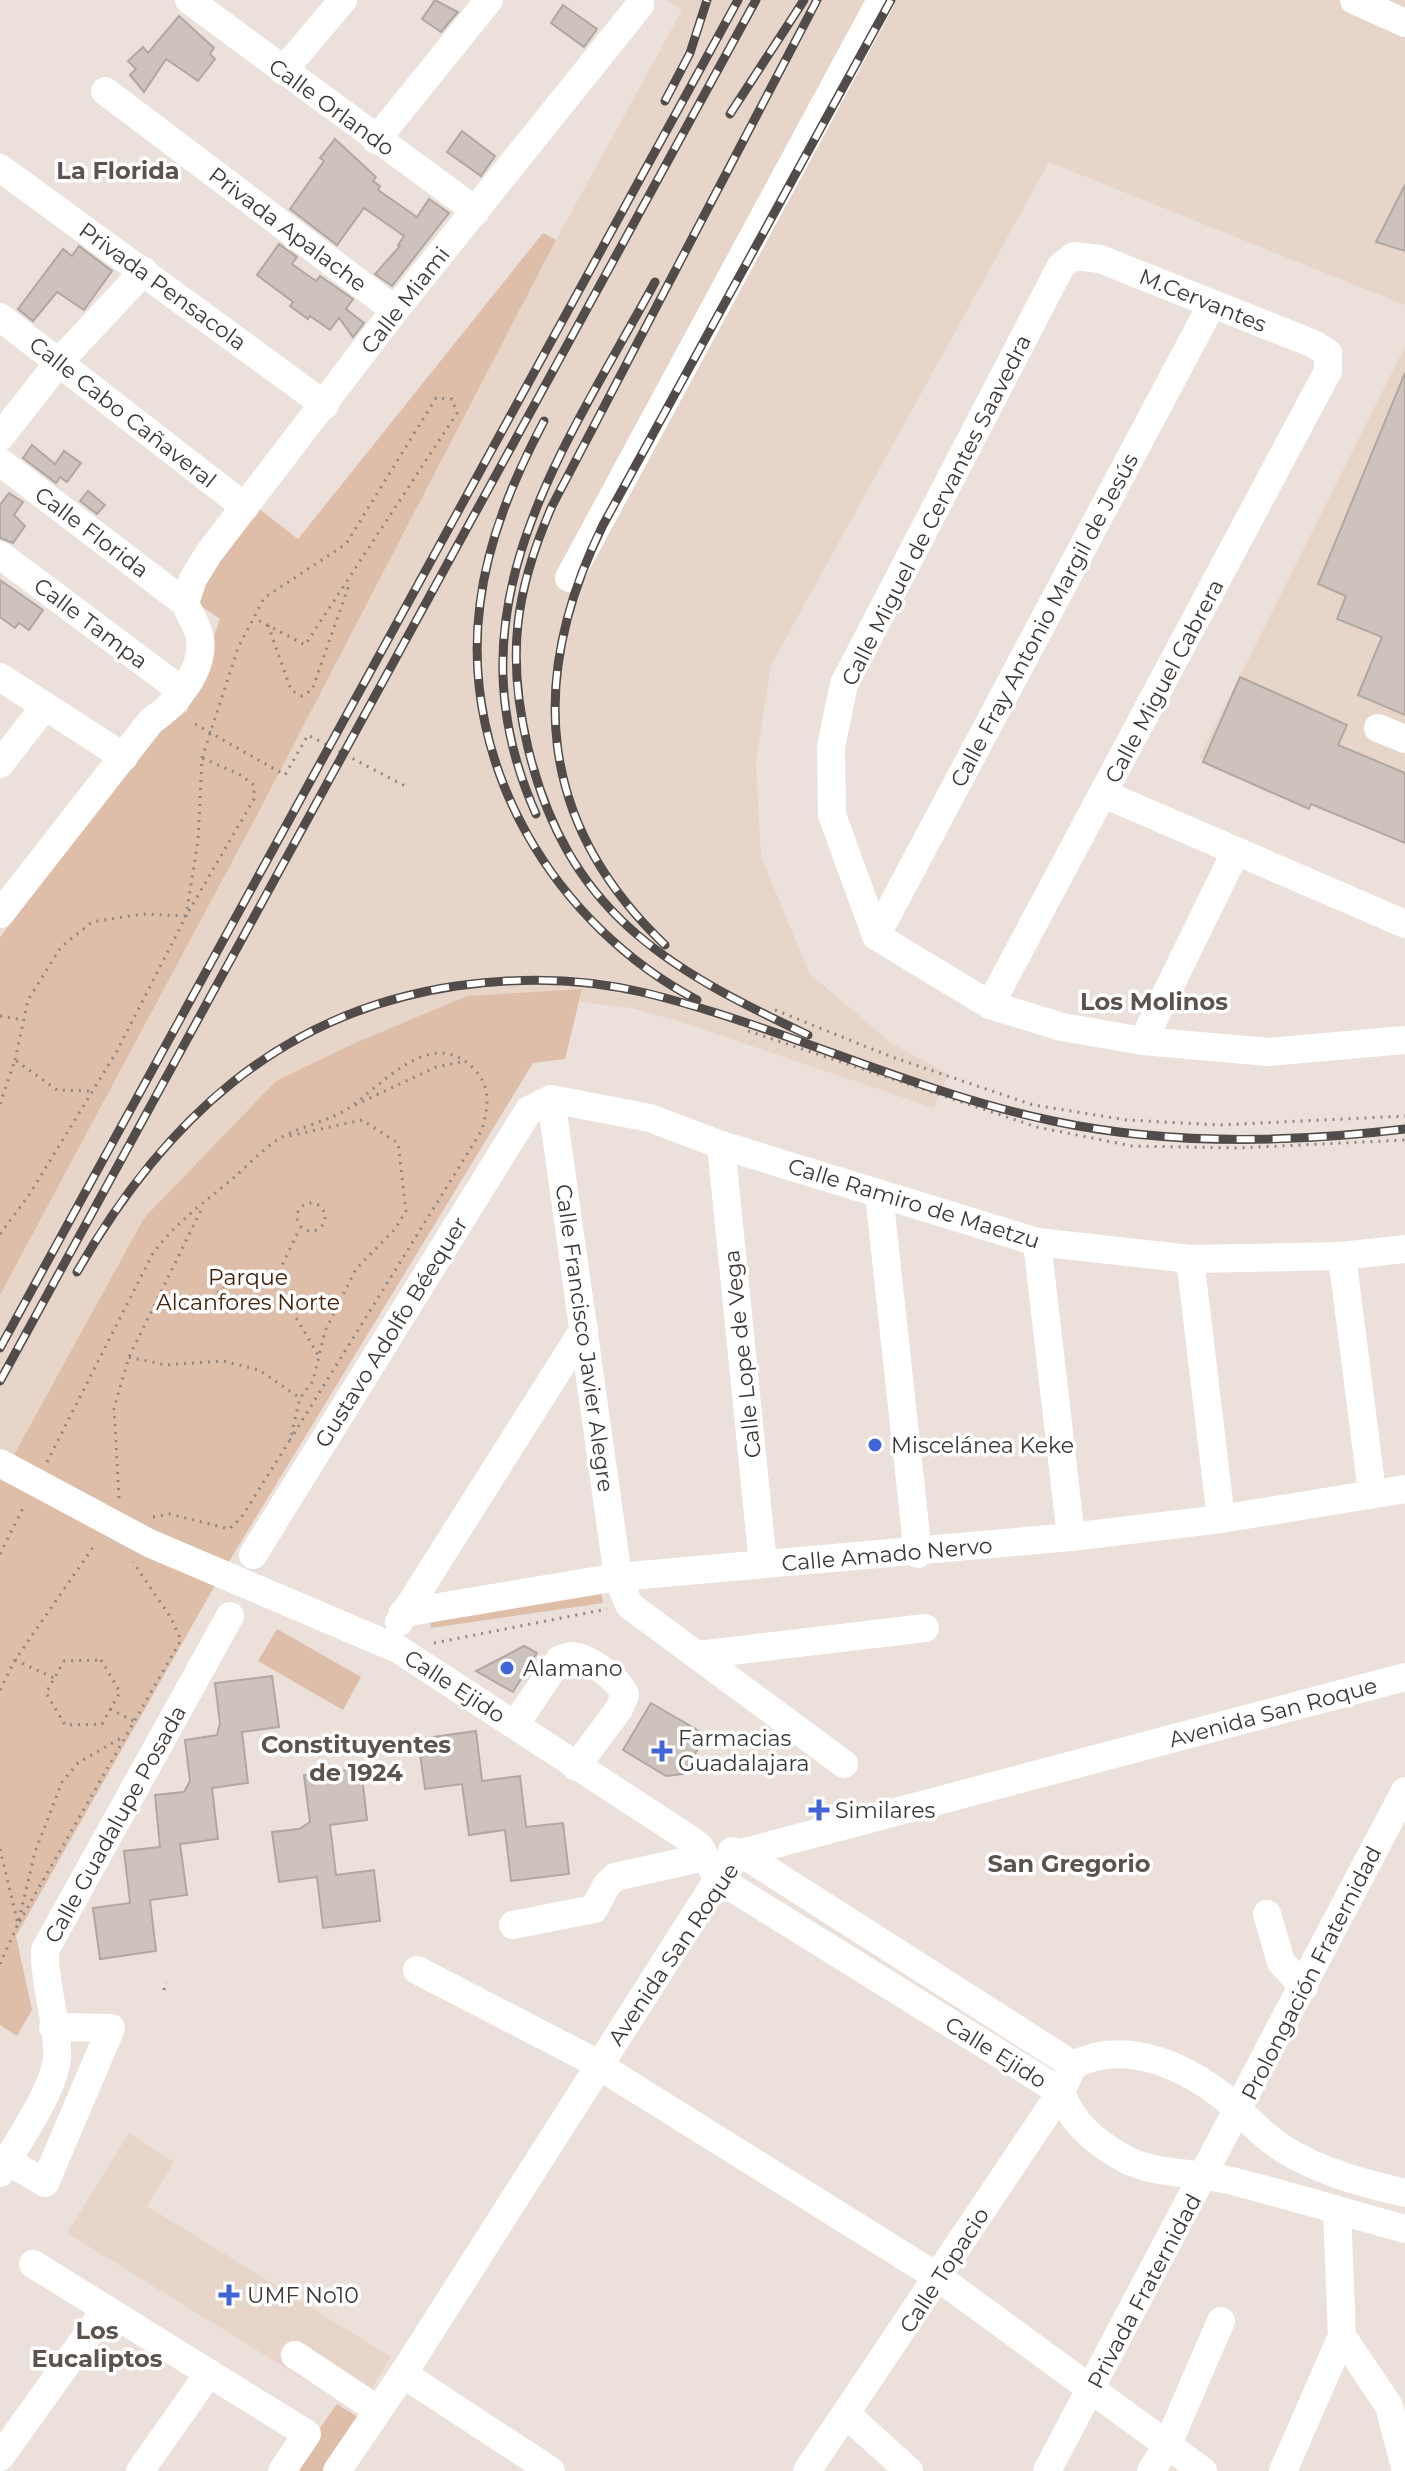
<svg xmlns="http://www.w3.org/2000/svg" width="1405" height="2471" font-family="Montserrat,sans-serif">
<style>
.built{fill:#e7d5ca}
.green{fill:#debda9}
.building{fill:#cdc2bc;stroke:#b1a7a1;stroke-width:2}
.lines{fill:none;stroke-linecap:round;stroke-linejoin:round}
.path{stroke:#8e8682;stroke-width:3;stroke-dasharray:2 6;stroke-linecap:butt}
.minor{stroke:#fff;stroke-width:28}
.rail-casing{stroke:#514c49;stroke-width:9}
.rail{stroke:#fff;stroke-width:6;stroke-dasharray:18;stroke-linecap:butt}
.poi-dot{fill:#4165d7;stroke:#fff;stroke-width:3}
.labels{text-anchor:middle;stroke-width:7;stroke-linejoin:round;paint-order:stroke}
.street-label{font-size:22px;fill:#3d3836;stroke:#fff}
.park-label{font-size:22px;fill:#452209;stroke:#fff}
.poi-label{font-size:22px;fill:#3d3836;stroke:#fff;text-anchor:start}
.neighbourhood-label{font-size:24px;font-weight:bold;fill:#5c534e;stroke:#fff}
</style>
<rect width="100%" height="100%" fill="#ece1da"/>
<g class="built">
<polygon points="666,0 1405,0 1405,305 1049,162 771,665 756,762 761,856 809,973 891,1043 948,1074 934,1108 678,1021 632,1008 580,1002 582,990 276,1081 144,1218 0,1480 0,1295 255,819 556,240 682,10"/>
<polygon points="1405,346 1405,837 1199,758"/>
<polygon points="129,2133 174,2162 147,2206 391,2357 357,2412 67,2233"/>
</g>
<g class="green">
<polygon points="543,233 556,240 255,819 0,1295 0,937 149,740 187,711 220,619 192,600 258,508 298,539"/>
<polygon points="582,989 565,1059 533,1063 222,1573 16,1936 32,2010 17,2036 0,2025 0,1480 144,1218 276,1081 353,1044 467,996"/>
<polygon points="600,1585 603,1603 431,1628 429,1613"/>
<polygon points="277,1629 361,1677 343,1710 258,1661"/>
<polygon points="337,2404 362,2420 327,2471 290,2471"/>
</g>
<g class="building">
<polygon points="435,0 458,12 441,32 422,19"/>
<polygon points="563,5 597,29 584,47 551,23"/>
<polygon points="179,16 214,48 210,54 215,59 198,81 166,59 144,92 130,75 136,69 128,61 143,47 148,53"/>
<polygon points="462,131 495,156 481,176 447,152"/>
<polygon points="335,139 376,177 373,181 380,186 378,190 417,217 429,199 449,213 392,286 375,274 400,246 398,245 404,236 364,208 337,245 290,209 324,161 320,158"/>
<polygon points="1405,185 1405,251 1376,242"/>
<polygon points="279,244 297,257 292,264 316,281 320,276 353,299 346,309 364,323 353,337 339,318 330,330 310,316 308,319 290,306 293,302 257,275"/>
<polygon points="79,246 112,271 84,310 57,292 33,321 18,309 63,249 72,256"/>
<polygon points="1405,373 1405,715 1358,695 1382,637 1337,619 1346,596 1318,584"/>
<polygon points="32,445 55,464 64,451 81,463 67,482 60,477 56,483 23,458"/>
<polygon points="88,491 105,505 97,514 80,501"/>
<polygon points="9,493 23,502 14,515 25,526 13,543 0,538 0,505"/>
<polygon points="0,580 43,610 29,630 19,623 15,628 0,617"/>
<polygon points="1240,677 1347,725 1338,745 1405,773 1405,843 1311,804 1309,809 1203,762"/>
<polygon points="524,1646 537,1653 513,1692 476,1671"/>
<polygon points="272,1676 279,1727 242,1732 248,1783 212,1788 218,1839 180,1844 187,1895 150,1900 156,1951 100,1959 93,1908 130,1903 124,1851 160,1847 155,1795 184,1792 190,1781 185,1740 217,1735 220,1723 215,1683"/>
<polygon points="651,1703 706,1735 683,1774 666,1776 623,1750"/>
<polygon points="476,1731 482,1781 520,1776 526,1827 563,1823 569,1874 511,1881 505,1830 469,1835 462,1784 425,1789 418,1739"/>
<polygon points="361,1768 367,1820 330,1825 336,1875 374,1870 380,1921 323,1928 317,1877 279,1882 272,1832 299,1829 310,1822 304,1775"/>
</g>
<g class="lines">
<g class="path">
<polyline points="268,625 291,690 302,696 312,690 350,582"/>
<polyline points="195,724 285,775 308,735 405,786"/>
<polyline points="775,1010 892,1057 1033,1105 1127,1120 1220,1125 1405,1116"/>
<polyline points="0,1016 23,1020"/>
<polyline points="748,1031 1037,1127 1132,1146 1238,1148 1405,1140"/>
<polyline points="15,1060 28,1000 61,947 92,922 143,914 186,916 254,799 254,785 239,774 202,758"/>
<polyline points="0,1104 15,1060 57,1090 93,1091"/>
<polyline points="355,1105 436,1067 466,1061"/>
<circle cx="311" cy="1217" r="14"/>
<polyline points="0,1234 29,1195 117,1051 186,916 198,841 202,758 238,648 264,598 346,544 436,398 452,399 457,413 305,645 254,618"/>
<polyline points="272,1286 300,1228"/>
<polyline points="210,1307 214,1297 229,1281 258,1277 280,1290 318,1355"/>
<polyline points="129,1357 165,1365 223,1361 259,1370 300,1398"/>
<path d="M47 1462 152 1255C174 1224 202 1204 231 1180 246 1167 261 1151 277 1140 299 1126 328 1122 349 1108 383 1084 431 1026 473 1068 492 1087 488 1106 482 1130L290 1440"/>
<polyline points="119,1498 114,1408 129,1357 203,1206"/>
<polyline points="153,1517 170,1514 229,1529 241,1518 290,1440 300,1398 313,1381 325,1331 356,1269 395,1229 406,1211 398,1143 362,1120 289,1136"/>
<polyline points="0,1554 25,1504"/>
<polyline points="434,1643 607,1609"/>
<polyline points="15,1660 54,1678"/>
<polygon points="101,1660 120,1692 102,1724 65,1725 46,1693 64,1661"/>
<polyline points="0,1690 15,1660 96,1543"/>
<polyline points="110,1709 134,1721"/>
<polyline points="0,1849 18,1924 181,1640 171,1618 133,1562"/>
<polyline points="0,1964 18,1924 35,1852 62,1782 78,1763 121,1738"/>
<polyline points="164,1990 166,1982"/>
</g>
<g class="minor">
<polyline points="189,0 476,211"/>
<polyline points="1354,0 1405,23"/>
<polyline points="283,71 343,0"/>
<polyline points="105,91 395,310"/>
<polyline points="376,140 489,0"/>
<polyline points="0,168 325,405"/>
<polyline points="0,317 245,507"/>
<polyline points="0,437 59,362 144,271"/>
<path d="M0 462 185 603C189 613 198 627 200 638 205 670 175 705 151 721L0 914"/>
<polyline points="0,555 182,691"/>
<polyline points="569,578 881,0"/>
<polyline points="185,603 193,579 209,553 395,310 640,5"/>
<polyline points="0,677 124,757"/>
<polyline points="1378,728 1405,739"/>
<polyline points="0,764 45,706"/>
<polyline points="1104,794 1405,924"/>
<polyline points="876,936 1212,304"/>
<polyline points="990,1005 1328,371 1328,353 1314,344 1100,259 1074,256 1061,266 844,684 831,747 832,815 876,936 990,1005 1062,1027 1143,1041 1269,1052 1405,1040"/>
<polyline points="1143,1041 1235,853"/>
<polyline points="551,1099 618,1577 629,1605 844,1764"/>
<polyline points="721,1145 763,1564"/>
<polyline points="879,1194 918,1554"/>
<polyline points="1037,1242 1071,1537"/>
<polyline points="1342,1256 1372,1492"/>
<polyline points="1190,1259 1221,1519"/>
<path d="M0 1463 149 1543 398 1649 688 1838 700 1847 718 1879 1061 2092C1072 2124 1097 2144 1127 2160 1158 2175 1195 2172 1228 2180 1288 2195 1346 2213 1405 2229"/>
<polyline points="253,1555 529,1110 551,1099 650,1118 721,1145 1037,1242 1190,1259 1342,1256 1405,1249"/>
<polyline points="403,1613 618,1577 1071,1537 1221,1519 1405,1489"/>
<polyline points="399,1622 584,1329"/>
<polyline points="698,1655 925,1628"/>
<path d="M515 1725 559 1660C561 1659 570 1656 572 1656 588 1657 620 1680 625 1695L619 1709 576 1767"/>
<polyline points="732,1851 741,1853 1073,2065"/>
<polyline points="1267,1914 1281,1962 1304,1987"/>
<polyline points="513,1925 594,1909 606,1886 615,1877 705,1857"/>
<polyline points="417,1970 585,2057 939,2278 1203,2471"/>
<path d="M1073 2065C1124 2039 1182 2064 1225 2098 1245 2115 1262 2136 1285 2150 1323 2173 1363 2183 1405 2193"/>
<polyline points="7,2161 45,2183 111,2028 53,2027"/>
<path d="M0 2173C16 2144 56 2088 57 2056 58 2020 44 1986 45 1950L230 1616"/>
<polyline points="1337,2211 1342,2336 1389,2406 1405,2467"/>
<polyline points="33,2264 307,2434 282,2471"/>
<polyline points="295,2355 378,2410"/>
<polyline points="403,2374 551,2471"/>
<polyline points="847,2415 909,2471"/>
<polyline points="0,2457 106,2309"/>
<polyline points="140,2471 209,2373"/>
<polyline points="337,2471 403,2374 718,1879 741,1853 1405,1677"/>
<polyline points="807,2471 1061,2092 1073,2065"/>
<polyline points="1047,2471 1405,1791"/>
<polyline points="1151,2471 1167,2446 1221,2321"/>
<polyline points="1283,2471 1342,2336"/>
</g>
<g class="rail-casing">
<g id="rail">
<polyline points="665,101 690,53 707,0"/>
<polyline points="730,114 804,0"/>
<path d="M544 421C514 478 488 539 480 604 459 766 555 925 697 1000"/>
<path d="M536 814C445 610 560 456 655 282"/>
<path d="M665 945C537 823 527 679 603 525L891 0"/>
<path d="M808 1035C664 967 568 912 528 748 506 656 515 591 552 506L817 0"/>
<path d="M77 1272C163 1122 279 1012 456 986 519 977 584 978 646 993 784 1027 913 1092 1053 1121 1166 1145 1290 1143 1405 1129"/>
<polyline points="0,1348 738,0"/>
<polyline points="0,1381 756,0"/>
</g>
</g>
<use href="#rail" class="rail"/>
</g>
<g class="poi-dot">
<circle cx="875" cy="1445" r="8"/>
<circle cx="507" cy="1668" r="8"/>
<path d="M658 1739h8v8h8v8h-8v8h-8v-8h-8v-8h8z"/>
<path d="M815 1798h8v8h8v8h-8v8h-8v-8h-8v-8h8z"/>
<path d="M225 2283h8v8h8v8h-8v8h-8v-8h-8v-8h8z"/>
</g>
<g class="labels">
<g class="street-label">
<text transform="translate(332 107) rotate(36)" y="8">Calle Orlando</text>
<text transform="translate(288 229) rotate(37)" y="8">Privada Apalache</text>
<text transform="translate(163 286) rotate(36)" y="8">Privada Pensacola</text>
<text transform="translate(405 300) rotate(-52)" y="8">Calle Miami</text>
<text transform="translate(1203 300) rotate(22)" y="8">M.Cervantes</text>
<text transform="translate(123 412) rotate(38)" y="8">Calle Cabo Cañaveral</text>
<text transform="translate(936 510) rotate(-63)" y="8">Calle Miguel de Cervantes Saavedra</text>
<text transform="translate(92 532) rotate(37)" y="8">Calle Florida</text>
<text transform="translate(1044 620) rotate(-62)" y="8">Calle Fray Antonio Margil de Jesús</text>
<text transform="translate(91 623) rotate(37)" y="8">Calle Tampa</text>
<text transform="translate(1164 681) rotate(-62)" y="8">Calle Miguel Cabrera</text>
<text transform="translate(914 1203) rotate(17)" y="8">Calle Ramiro de Maetzu</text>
<text transform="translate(391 1332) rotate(-58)" y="8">Gustavo Adolfo Béequer</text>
<text transform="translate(585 1338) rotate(82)" y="8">Calle Francisco Javier Alegre</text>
<text transform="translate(742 1354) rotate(-96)" y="8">Calle Lope de Vega</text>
<text transform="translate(887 1554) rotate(-5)" y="8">Calle Amado Nervo</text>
<text transform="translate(455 1686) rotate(33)" y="8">Calle Ejido</text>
<text transform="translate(1273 1712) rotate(-15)" y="8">Avenida San Roque</text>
<text transform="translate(115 1824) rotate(-61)" y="8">Calle Guadalupe Posada</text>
<text transform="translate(673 1954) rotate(-56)" y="8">Avenida San Roque</text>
<text transform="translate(1311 1973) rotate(-63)" y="8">Prolongación Fraternidad</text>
<text transform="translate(996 2052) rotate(32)" y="8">Calle Ejido</text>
<text transform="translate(944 2270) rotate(-57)" y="8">Calle Topacio</text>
<text transform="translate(1144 2291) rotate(-62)" y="8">Privada Fraternidad</text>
</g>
<g class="park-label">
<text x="248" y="1285">Parque<tspan x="248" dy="25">Alcanfores Norte</tspan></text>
</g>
<g class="poi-label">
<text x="891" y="1453">Miscelánea Keke</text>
<text x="523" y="1676">Alamano</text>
<text x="678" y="1746">Farmacias<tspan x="678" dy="25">Guadalajara</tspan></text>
<text x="835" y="1818">Similares</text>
<text x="247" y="2303">UMF No10</text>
</g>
<g class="neighbourhood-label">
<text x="118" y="179">La Florida</text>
<text x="1154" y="1010">Los Molinos</text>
<text x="356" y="1753">Constituyentes<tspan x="356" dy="28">de 1924</tspan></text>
<text x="1069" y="1872">San Gregorio</text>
<text x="97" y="2339">Los<tspan x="97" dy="28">Eucaliptos</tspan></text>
</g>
</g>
</svg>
